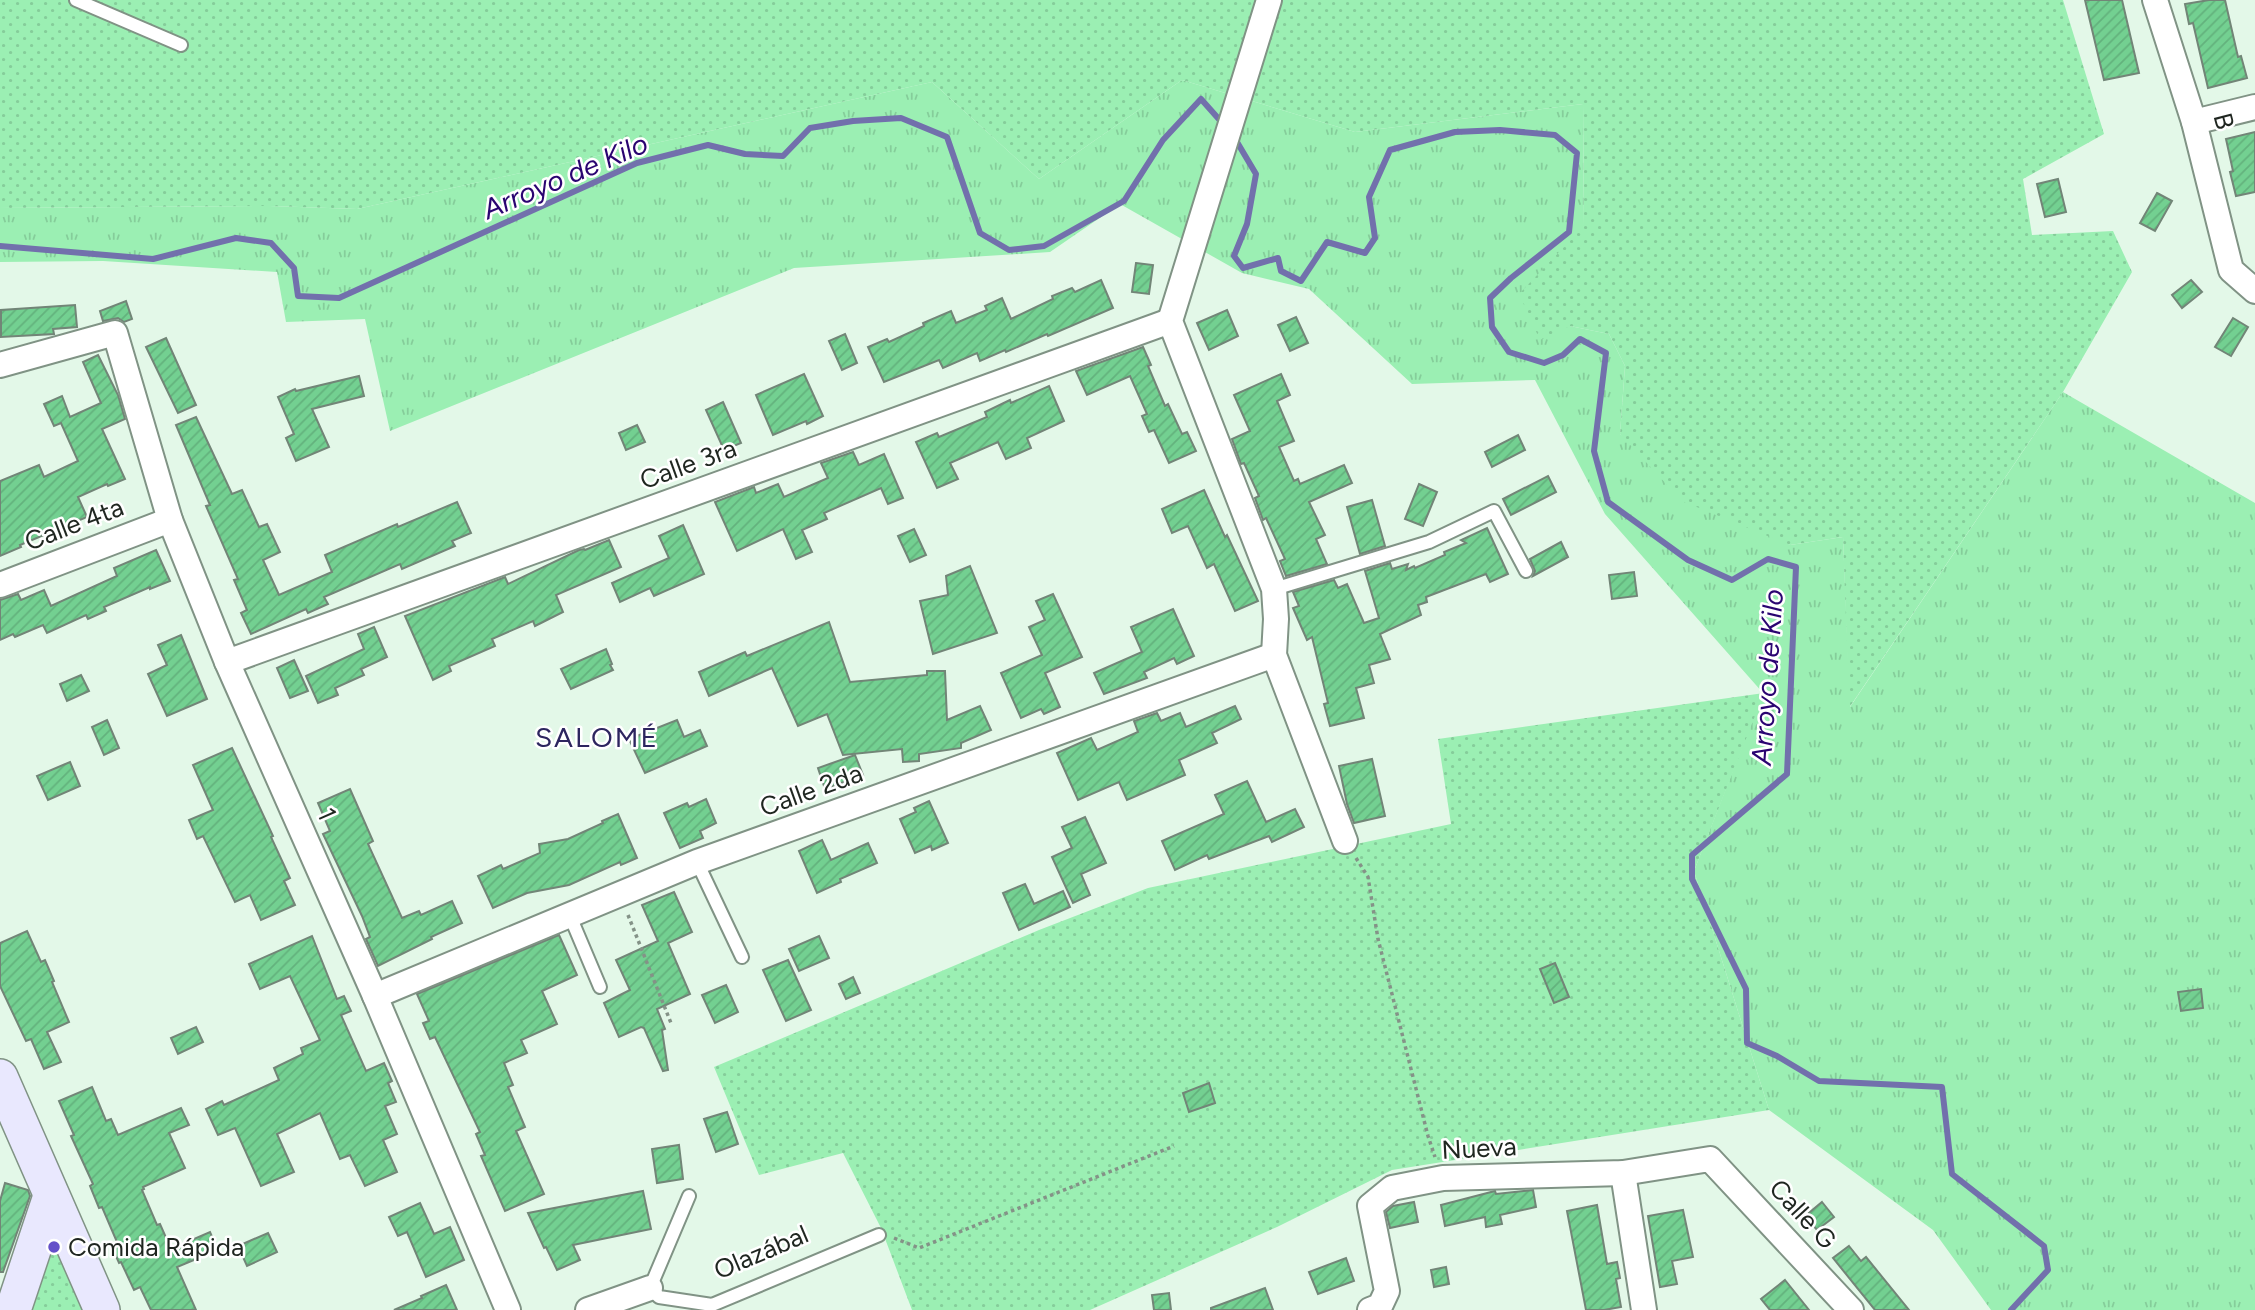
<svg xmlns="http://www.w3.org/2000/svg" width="2255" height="1310" font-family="Figtree,sans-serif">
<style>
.grass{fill:url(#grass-tufts)}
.park{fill:url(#park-dots)}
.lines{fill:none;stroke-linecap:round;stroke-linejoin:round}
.stream{stroke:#7270ac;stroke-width:6}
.building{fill:url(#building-hatch);stroke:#728577;stroke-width:2}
.lane-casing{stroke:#809385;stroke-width:16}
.street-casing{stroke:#809385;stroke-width:28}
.secondary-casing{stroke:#809385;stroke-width:38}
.path{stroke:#849287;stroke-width:3.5;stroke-dasharray:3.5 3.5;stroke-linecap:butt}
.lane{stroke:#fff;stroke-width:12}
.street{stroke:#fff;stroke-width:24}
.secondary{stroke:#e9e8fe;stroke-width:35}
.poi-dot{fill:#6450c9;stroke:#fff;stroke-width:2.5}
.labels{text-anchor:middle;stroke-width:5;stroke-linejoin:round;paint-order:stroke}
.street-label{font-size:26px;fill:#1f2620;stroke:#fff}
.poi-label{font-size:26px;fill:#1f2620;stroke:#fff;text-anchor:start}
.water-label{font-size:28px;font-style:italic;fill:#2a0471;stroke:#fff}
.neighbourhood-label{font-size:28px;letter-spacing:2px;fill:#2d255f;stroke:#fff}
</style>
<defs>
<pattern id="grass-tufts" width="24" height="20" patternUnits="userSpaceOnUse" patternTransform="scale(1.75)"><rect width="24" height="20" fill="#9befb3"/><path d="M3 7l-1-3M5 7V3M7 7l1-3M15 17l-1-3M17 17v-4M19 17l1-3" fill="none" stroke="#85cd9a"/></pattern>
<pattern id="park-dots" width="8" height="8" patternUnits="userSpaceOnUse" patternTransform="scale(1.75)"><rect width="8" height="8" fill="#9befb3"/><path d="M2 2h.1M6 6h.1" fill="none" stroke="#85cd9a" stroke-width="1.8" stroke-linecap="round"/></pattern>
<pattern id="building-hatch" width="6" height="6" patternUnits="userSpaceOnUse" patternTransform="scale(1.75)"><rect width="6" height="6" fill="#73d091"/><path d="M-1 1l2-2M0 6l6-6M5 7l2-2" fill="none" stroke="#63b27d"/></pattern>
</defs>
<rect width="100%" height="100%" fill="#e3f8e8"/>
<polygon class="grass" points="1182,80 1355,132 1583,104 1584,226 1570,326 1609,334 1625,366 1620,434 1790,545 1843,537 1850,707 2063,392 2255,503 2255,1310 1991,1310 1933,1230 1769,1110 1694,871 1763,693 1605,514 1535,380 1412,384 1309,289 1242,273 1120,204 1050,252 794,268 390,431 365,319 286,322 277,272 103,261 0,262 0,208 270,206 357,209 932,82 1039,179"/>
<g class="park">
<polygon points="0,0 2063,0 2104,134 2023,179 2032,235 2113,231 2132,272 2063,392 1849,708 1843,537 1790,545 1682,501 1620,434 1625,366 1609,334 1570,326 1540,340 1519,294 1584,226 1583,104 1355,132 1182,80 1039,179 932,82 357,209 270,206 0,208"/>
<polygon points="1764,693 1694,871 1769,1110 1392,1170 1277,1227 1090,1310 912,1310 881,1228 843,1153 759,1175 714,1067 1039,930 1148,888 1451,824 1438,739"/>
<polygon points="52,1229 88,1310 29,1310"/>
</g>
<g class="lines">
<g class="stream">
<polyline points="1234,137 1256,174 1247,224 1234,256 1243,268 1278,258 1281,271 1301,281 1327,242 1365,253 1375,238 1369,197 1390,150 1455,132 1500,130 1555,135 1577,153 1569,232 1511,278 1490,298 1492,327 1509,352 1544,363 1563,355 1580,339 1606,353 1594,451 1608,502 1688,560 1732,580 1768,559 1796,567 1787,774 1692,855 1692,879 1746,989 1747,1043 1777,1056 1819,1081 1942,1087 1952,1174 2044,1246 2048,1270 2011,1310"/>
<polyline points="0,246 153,259 236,238 271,243 294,268 298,296 339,298 637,163 708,145 745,154 783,156 810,128 853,121 901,118 947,137 980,233 1009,250 1044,246 1124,201 1163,140 1201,99 1225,126"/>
</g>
</g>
<g class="building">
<polygon points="2085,0 2122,0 2139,73 2104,80"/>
<polygon points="2209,0 2225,0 2238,57 2241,56 2247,78 2208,88 2193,23 2189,24 2185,4"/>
<polygon points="2255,132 2255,192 2236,196 2230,172 2233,171 2226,139"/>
<polygon points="2058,179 2066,212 2045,217 2037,184"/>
<polygon points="2157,193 2172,201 2155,231 2140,223"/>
<polygon points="1136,263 1153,265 1149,294 1132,292"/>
<polygon points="1101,280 1113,308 1048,336 1047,334 1006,352 1005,350 980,361 977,353 943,368 939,360 884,382 868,347 887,339 889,342 924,326 923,323 951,311 956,323 987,310 985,306 1002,298 1011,319 1053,299 1052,296 1072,288 1075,292"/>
<polygon points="2191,280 2202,292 2182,308 2172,295"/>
<polygon points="126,301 132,319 124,322 118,318 103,321 100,311"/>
<polygon points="75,305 77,327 53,329 54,334 1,337 1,310"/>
<polygon points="1227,310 1238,336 1209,350 1197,323"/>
<polygon points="1296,317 1308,343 1290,351 1278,325"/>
<polygon points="2233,318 2248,327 2231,356 2215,347"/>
<polygon points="845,334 857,363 842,370 829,341"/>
<polygon points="166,338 196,405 178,413 146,347"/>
<polygon points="1143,347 1151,365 1148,366 1165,406 1168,404 1182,434 1187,432 1196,451 1169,463 1154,430 1149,432 1142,416 1147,414 1130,376 1087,395 1076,371"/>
<polygon points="98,355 118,395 125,419 102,429 125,479 108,486 107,484 78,497 87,517 20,545 21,547 0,556 0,481 39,465 44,477 78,461 61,423 54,426 44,404 62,396 70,417 101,403 83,362"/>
<polygon points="804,374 823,416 807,424 806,421 773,435 756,395"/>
<polygon points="1281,374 1290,395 1277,401 1294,441 1279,447 1294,481 1298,479 1300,484 1344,465 1352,483 1309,502 1325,535 1316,539 1327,564 1286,576 1280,561 1285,559 1266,518 1263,520 1255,498 1259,496 1244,463 1241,464 1232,439 1250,431 1234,395"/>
<polygon points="359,376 364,396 312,409 329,447 296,461 286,438 294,434 278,397 295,389 296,391"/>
<polygon points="1049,386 1064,421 1027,438 1031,448 1006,459 998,442 950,463 958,479 937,488 916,442 937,433 939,437 987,417 985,412 1010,400 1011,403"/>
<polygon points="723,402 741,443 724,450 706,410"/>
<polygon points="196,417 232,494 242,490 259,527 267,524 280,552 263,560 279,595 332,572 325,555 397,524 398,527 457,502 471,533 452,541 455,546 402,569 400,564 324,597 328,604 308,613 306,609 251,634 241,613 247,610 234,580 238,579 206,506 210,505 176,425"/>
<polygon points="637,425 645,442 626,450 619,433"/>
<polygon points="1518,435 1525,450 1492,467 1485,452"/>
<polygon points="853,452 859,465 884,454 903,498 888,504 881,488 824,513 827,519 802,530 812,552 796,559 783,529 737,551 715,502 754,487 756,493 778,484 784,497 828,478 821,463"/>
<polygon points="1548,476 1556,492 1511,515 1503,499"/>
<polygon points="1419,484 1437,492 1423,526 1405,519"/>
<polygon points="1204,490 1225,537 1227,535 1258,601 1235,611 1214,564 1207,568 1188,526 1172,533 1162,509"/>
<polygon points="1372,500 1385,546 1360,554 1347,507"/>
<polygon points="683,525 704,574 654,596 650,588 620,602 612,583 669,558 659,536"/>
<polygon points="1487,528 1508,574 1490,582 1486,574 1426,597 1427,602 1418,605 1421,615 1380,634 1390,659 1369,665 1374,683 1356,688 1364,718 1330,726 1324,704 1328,703 1312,637 1307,640 1293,608 1299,606 1293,592 1334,580 1338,588 1347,584 1364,623 1379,618 1365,571 1390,563 1392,569 1408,564 1406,570 1414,566 1415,568 1445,555 1444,552 1466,543 1461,540"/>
<polygon points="914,529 926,555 910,562 898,536"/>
<polygon points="609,540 621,567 556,595 563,612 535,626 533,621 492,639 495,646 449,666 451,671 433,680 405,616 505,577 508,584 579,550 584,549 585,550"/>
<polygon points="1561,542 1568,557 1533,576 1535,571 1530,559"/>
<polygon points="156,550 170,581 150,589 150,587 104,607 106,611 88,619 86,615 47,633 43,625 15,637 13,634 0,640 0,600 18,594 21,600 44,590 51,606 117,576 114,568"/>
<polygon points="970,566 997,633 933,654 920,601 948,595 946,576"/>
<polygon points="1634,572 1637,596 1612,599 1609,575"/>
<polygon points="1053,594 1082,657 1045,673 1060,707 1044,714 1041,709 1021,718 1001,673 1042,655 1029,627 1045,620 1036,601"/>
<polygon points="1173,609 1194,656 1177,664 1174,658 1144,672 1147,678 1104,694 1094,673 1142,652 1131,627"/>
<polygon points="829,622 850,682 927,675 927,671 945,671 947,720 980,706 991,730 961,743 961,748 919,754 919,761 903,762 902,749 843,755 827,714 798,726 772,668 709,696 699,672 745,652 747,656"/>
<polygon points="374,627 387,657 361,669 364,675 335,688 338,695 318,703 306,676 364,649 358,634"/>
<polygon points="181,635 207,699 167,716 148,674 167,665 158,645"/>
<polygon points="606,649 612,664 610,665 613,670 571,689 561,669"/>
<polygon points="294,660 308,691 290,698 277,668"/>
<polygon points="81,675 89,691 67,701 60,684"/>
<polygon points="1235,706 1241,719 1212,733 1217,743 1179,760 1185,775 1127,800 1119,782 1078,800 1057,753 1091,738 1097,750 1138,732 1134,721 1157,713 1161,721 1180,713 1186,727"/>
<polygon points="107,720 119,748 104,755 92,727"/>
<polygon points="677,720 684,737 700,730 707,746 645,773 629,739"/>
<polygon points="232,748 273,836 271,837 290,878 284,881 295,905 261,920 250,895 235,902 203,836 197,839 189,820 213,810 193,765"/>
<polygon points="855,755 863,775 825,789 818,768"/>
<polygon points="1372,759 1385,816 1354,823 1347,804 1339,766"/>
<polygon points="70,762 80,786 48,800 37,776"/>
<polygon points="1247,781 1266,822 1295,809 1304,827 1272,842 1269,836 1209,859 1207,855 1175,870 1162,841 1224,814 1215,795"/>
<polygon points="350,789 373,841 368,844 402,918 419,911 421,915 452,901 462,923 431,937 432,939 378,966 366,939 370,937 362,916 323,834 330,831 318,803"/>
<polygon points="706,799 716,823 700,831 703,838 680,848 664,813 687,803 689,807"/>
<polygon points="929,801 948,843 932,850 931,846 915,853 900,819 916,812 914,808"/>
<polygon points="618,814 637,858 621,865 620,862 569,885 527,893 493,908 478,876 501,865 503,869 540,853 539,844 568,839 603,823 602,821"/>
<polygon points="1085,817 1106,863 1081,874 1090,895 1073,903 1052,857 1072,848 1062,827"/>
<polygon points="822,840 831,860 868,843 877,863 840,879 841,882 817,893 799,851"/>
<polygon points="1025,884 1034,904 1063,891 1070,907 1019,930 1003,893"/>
<polygon points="674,892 692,932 668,943 690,994 657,1009 665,1029 662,1030 668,1070 663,1071 644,1028 641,1027 619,1037 604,1003 630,990 616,960 658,941 642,905"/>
<polygon points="27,931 41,962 45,960 54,981 52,982 69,1022 47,1032 61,1062 44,1069 31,1039 26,1041 0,986 0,943"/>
<polygon points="559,935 577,975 542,991 557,1024 521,1040 527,1053 504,1063 513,1085 508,1087 525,1127 516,1131 544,1194 505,1211 481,1156 485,1155 476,1134 480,1132 435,1037 430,1039 423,1023 429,1021 417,994"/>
<polygon points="312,936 337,999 344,996 351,1011 341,1015 366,1071 384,1063 392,1081 388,1083 396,1102 385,1106 397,1134 383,1140 397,1172 365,1186 350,1155 340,1159 320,1113 277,1134 294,1172 261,1186 235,1128 218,1135 206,1109 222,1101 224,1105 279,1080 274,1068 303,1054 301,1048 320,1040 290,976 260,989 249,964"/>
<polygon points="819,936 829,958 799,971 789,949"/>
<polygon points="788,960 811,1010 786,1021 763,970"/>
<polygon points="1555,963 1569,997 1554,1003 1540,969"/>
<polygon points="853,977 860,993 846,999 839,984"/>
<polygon points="726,985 738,1012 715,1023 702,995"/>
<polygon points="2201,989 2203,1008 2181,1011 2178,992"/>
<polygon points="196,1027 203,1042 178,1054 171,1038"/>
<polygon points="1209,1083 1215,1103 1189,1112 1183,1093"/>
<polygon points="92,1087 106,1121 111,1119 118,1135 181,1108 189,1125 169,1133 185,1168 143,1187 144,1189 142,1190 157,1225 160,1224 171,1249 210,1232 218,1250 177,1267 196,1310 151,1310 140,1287 134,1290 121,1262 119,1263 111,1245 117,1242 102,1207 99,1208 90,1186 93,1184 71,1136 74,1135 59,1101"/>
<polygon points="727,1112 738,1144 716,1152 704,1119"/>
<polygon points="679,1145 683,1179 657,1183 652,1149"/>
<polygon points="5,1183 28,1190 30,1196 3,1272 0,1272 0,1201"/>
<polygon points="1533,1190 1536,1207 1500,1215 1502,1224 1486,1227 1485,1217 1445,1226 1441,1205 1495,1191 1496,1194"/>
<polygon points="643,1191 651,1229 573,1245 580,1260 557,1270 546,1247 544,1248 528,1213"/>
<polygon points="1414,1202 1418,1222 1390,1228 1386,1212 1393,1206"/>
<polygon points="1822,1202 1834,1217 1817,1230 1805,1216"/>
<polygon points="420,1203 434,1234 450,1227 464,1260 426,1277 407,1232 398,1236 389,1217"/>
<polygon points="1597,1205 1607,1264 1617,1262 1620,1278 1616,1279 1621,1307 1604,1310 1586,1310 1567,1211"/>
<polygon points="1683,1210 1693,1257 1672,1261 1677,1284 1660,1287 1648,1216"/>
<polygon points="268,1233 277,1252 247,1266 238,1246"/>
<polygon points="1849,1246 1861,1261 1866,1257 1909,1310 1875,1310 1833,1258"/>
<polygon points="1346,1258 1354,1281 1318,1294 1309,1272"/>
<polygon points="1446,1267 1449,1284 1434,1287 1431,1270"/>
<polygon points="1785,1280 1809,1310 1770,1310 1761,1299"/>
<polygon points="446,1285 457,1310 394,1310 422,1298 421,1296"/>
<polygon points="1265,1288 1273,1310 1211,1310 1211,1308"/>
<polygon points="1169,1293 1171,1310 1154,1310 1152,1295"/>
</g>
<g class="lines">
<g class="lane-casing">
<g id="lane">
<polyline points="76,0 181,45"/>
<polyline points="1274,589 1429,542 1494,511 1526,571"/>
<polyline points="697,862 742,957"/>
<polyline points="570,916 600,987"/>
<polyline points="689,1196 650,1288 659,1297 712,1305 879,1235"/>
</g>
</g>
<g class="street-casing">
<g id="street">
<polyline points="1269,0 1170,321 1274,589 1276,619 1274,655 1345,841"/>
<polyline points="2155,0 2194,122 2231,270 2255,291"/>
<polyline points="2194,122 2255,107"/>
<polyline points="0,365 115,333 170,520 227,662 375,996 508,1310"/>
<polyline points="0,585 170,520"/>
<polyline points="227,662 1170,321"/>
<polyline points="375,996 697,862 1274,655"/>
<polyline points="1623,1173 1644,1310"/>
<polyline points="588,1310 650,1288"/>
<polyline points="1370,1310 1380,1306 1387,1291 1370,1206 1392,1188 1443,1178 1623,1173 1710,1159 1851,1310"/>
</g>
</g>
<g class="secondary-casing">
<g id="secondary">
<polyline points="0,1077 102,1310"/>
<polyline points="13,1310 51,1196"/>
</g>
</g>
<g class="path">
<polyline points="1356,858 1368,877 1378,939 1428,1136 1435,1157"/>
<polyline points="628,915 671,1023"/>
<polyline points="894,1238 919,1248 1174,1146"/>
</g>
<use href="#lane" class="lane"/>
<use href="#street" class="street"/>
<use href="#secondary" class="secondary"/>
</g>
<circle class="poi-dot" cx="54" cy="1247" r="7"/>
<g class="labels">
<g class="street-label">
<text transform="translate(2224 121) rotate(75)" y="9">B</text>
<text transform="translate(688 464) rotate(-20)" y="9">Calle 3ra</text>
<text transform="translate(74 524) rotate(-21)" y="9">Calle 4ta</text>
<text transform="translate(811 790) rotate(-20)" y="9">Calle 2da</text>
<text transform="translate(327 814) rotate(66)" y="9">1</text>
<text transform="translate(1479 1148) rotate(-3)" y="9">Nueva</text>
<text transform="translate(1803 1214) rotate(47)" y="9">Calle G</text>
<text transform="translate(761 1252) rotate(-23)" y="9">Olazábal</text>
</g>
<g class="poi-label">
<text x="68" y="1256">Comida Rápida</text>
</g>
<g class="water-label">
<text transform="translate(565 176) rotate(-23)" y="10">Arroyo de Kilo</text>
<text transform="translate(1767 677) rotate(-86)" y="10">Arroyo de Kilo</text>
</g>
<g class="neighbourhood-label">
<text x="597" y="747">SALOMÉ</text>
</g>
</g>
</svg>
